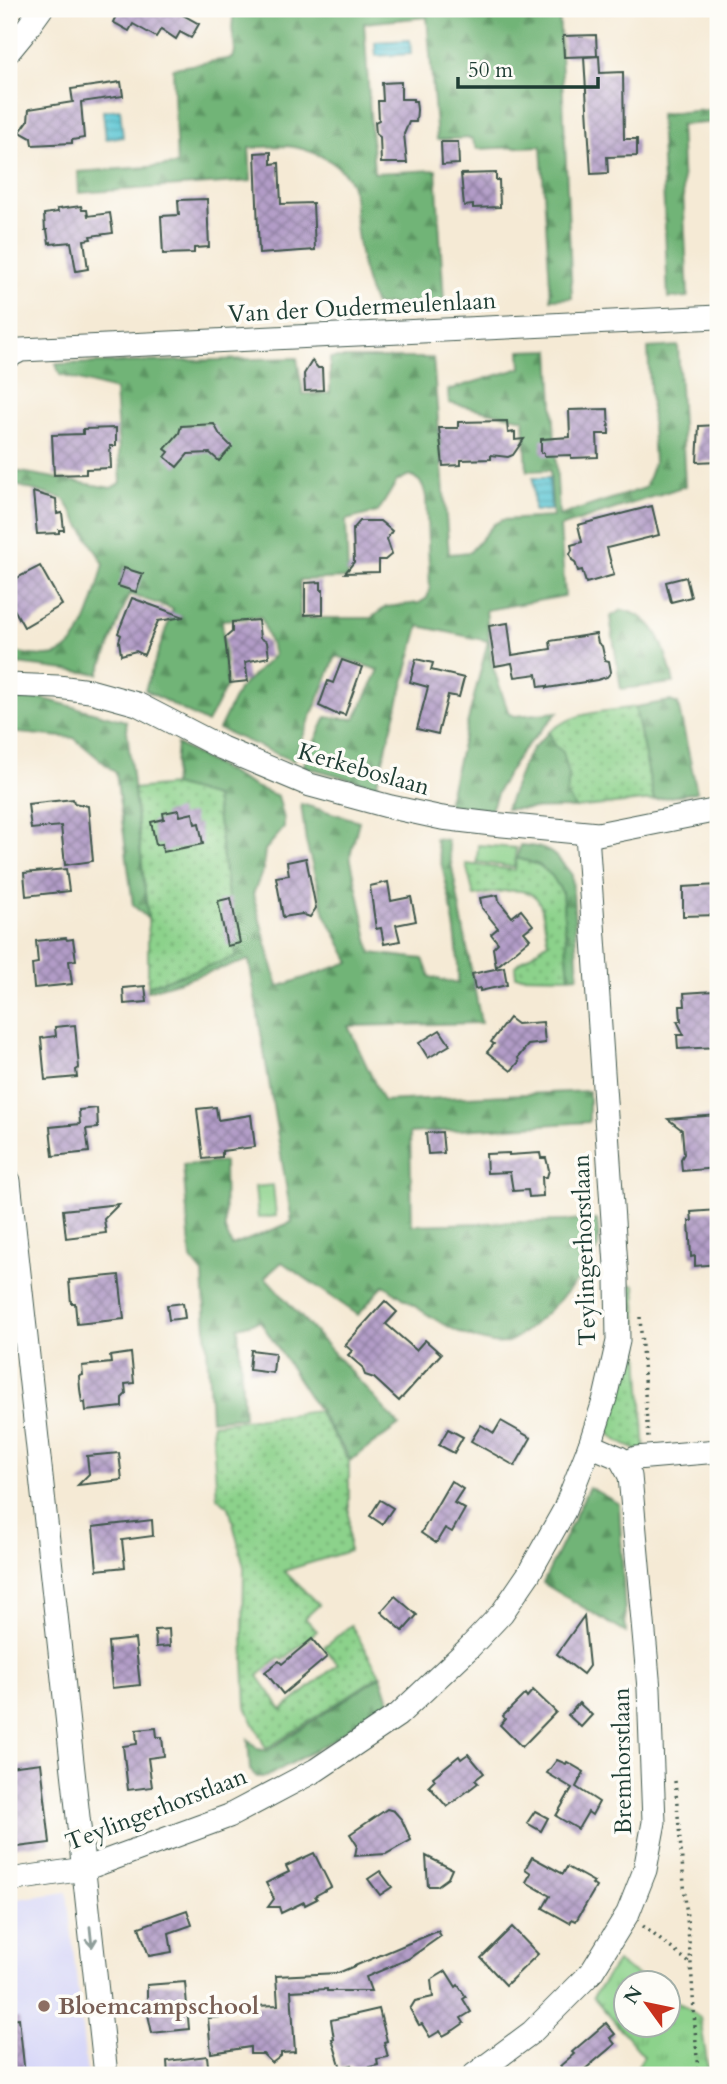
<svg xmlns="http://www.w3.org/2000/svg" width="727" height="2084" font-family="Cardo,serif">
<style>
.built{fill:#d7d7f8}
.grass{fill:url(#grass-dots);stroke:#568860;stroke-width:2}
.forest{fill:url(#forest-firs);stroke:#487856;stroke-width:2;fill-rule:evenodd}
.park{fill:url(#park-tufts);stroke:#568860;stroke-width:2}
.pitch{fill:#8cd28b;stroke:#568860;stroke-width:2}
.water{fill:url(#water-rules);stroke:#3d8284;stroke-width:2}
.building{fill:url(#building-cross-hatch)}
.lines{fill:none;stroke-linecap:round;stroke-linejoin:round}
.minor-casing{stroke:#3f574c;stroke-width:25}
.path{stroke:#3f574c;stroke-width:3.5;stroke-dasharray:2 5;stroke-linecap:butt}
.minor{stroke:#fff;stroke-width:23}
.oneway{stroke:#8f9e9a}
.education-dot{fill:#8d6e63;stroke:#fdfcf7;stroke-width:2.5}
.labels{text-anchor:middle;stroke-width:7;stroke-linejoin:round;paint-order:stroke}
.street-label{font-size:24px;fill:#1f3d34;stroke:#fdfcf7}
.education-label{font-size:24px;font-weight:bold;fill:#785e54;stroke:#fdfcf7;text-anchor:start}
</style>
<defs>
<pattern id="grass-dots" width="8" height="8" patternUnits="userSpaceOnUse" patternTransform="scale(1.75)"><rect width="8" height="8" fill="#8cd28b"/><path d="M2 2h.1M6 6h.1" fill="none" stroke="#72ac72" stroke-width="1.8" stroke-linecap="round"/></pattern>
<pattern id="forest-firs" width="22" height="20" patternUnits="userSpaceOnUse" patternTransform="scale(1.75)"><rect width="22" height="20" fill="#71b477"/><path d="M5 1l3.5 6h-7zM16 11l3.5 6h-7z" fill="#5c9462"/></pattern>
<pattern id="park-tufts" width="24" height="20" patternUnits="userSpaceOnUse" patternTransform="scale(1.75)"><rect width="24" height="20" fill="#8cd28b"/><path d="M3 7l-1-3M5 7V3M7 7l1-3M15 17l-1-3M17 17v-4M19 17l1-3" fill="none" stroke="#72ac72"/></pattern>
<pattern id="water-rules" width="6" height="5" patternUnits="userSpaceOnUse" patternTransform="scale(1.75)"><rect width="6" height="5" fill="#5bc6d4"/><path d="M0 2.5h6" fill="none" stroke="#4ba2ad"/></pattern>
<pattern id="building-cross-hatch" width="8" height="8" patternUnits="userSpaceOnUse" patternTransform="scale(1.75)"><rect width="8" height="8" fill="#b29cc7"/><path d="M0 0l8 8M0 8l8-8" fill="none" stroke="#9080a2"/></pattern>
</defs>
<rect width="100%" height="100%" fill="#fdfcf7"/>
<filter id="ink" filterUnits="userSpaceOnUse"><feTurbulence type="fractalNoise" baseFrequency=".0143" numOctaves="2"/><feDisplacementMap in="SourceGraphic" scale="14" xChannelSelector="R" yChannelSelector="G"/><feConvolveMatrix kernelMatrix="1 2 1 2 8 2 1 2 1" color-interpolation-filters="sRGB"/></filter>
<filter id="wash" filterUnits="userSpaceOnUse"><feTurbulence type="fractalNoise" baseFrequency=".00686" numOctaves="4" result="noise"/><feDisplacementMap in="SourceGraphic" scale="28" xChannelSelector="R" yChannelSelector="G"/><feGaussianBlur stdDeviation="1.57" result="paint"/><feColorMatrix in="noise" values="0 0 0 0 0 0 0 0 0 0 0 0 0 0 0 0 0 1.4 0 .05"/><feComposite in="paint" operator="in"/></filter>
<g filter="url(#wash)">
<rect width="100%" height="100%" fill="#f5ead5"/>
<polygon class="built" points="67,1892 87,2075 9,2075 9,1900"/>
<g class="grass">
<path d="M635 707 654 800 575 808 567 794 569 775 549 732C577 710 601 713 635 707Z"/>
<polygon points="173,785 215,797 236,957 148,986 148,919 134,789"/>
<path d="M517 858 539 865 552 875 562 892 569 977 516 976 515 966 548 942C545 931 544 911 539 902 529 882 492 894 474 896L466 864 515 870Z"/>
<path d="M628 1285H635L645 1453C631 1448 608 1440 606 1425 617 1378 630 1333 628 1285Z"/>
<polygon points="318,1411 349,1461 349,1551 284,1571 319,1605 305,1618 317,1631 283,1660 279,1657 258,1676 282,1710 338,1664 324,1647 351,1625 380,1675 266,1749 246,1707 243,1635 244,1567 229,1507 217,1497 212,1424"/>
</g>
<g class="forest">
<path d="M234 9H559L572 298 551 299 541 146 477 149 471 138 437 140 427 17 364 23 374 173 436 170 444 302 375 305C363 280 360 253 356 226 355 211 356 191 348 178 337 160 307 148 287 146 274 146 261 147 249 148L251 181 79 193 78 172 177 165 173 68 233 58 235 51 232 28Z"/>
<polygon points="718,109 718,122 680,125 688,297 668,298 660,114"/>
<path d="M678 346 685 486 560 527 565 596 486 610 492 664 509 714 515 716 558 712 521 752 500 786 491 810 447 804 488 641 419 626 376 786 303 766 326 717 355 719 379 670 336 656 293 761 219 729 238 690 274 655 261 617 222 620 227 685 207 723 145 690 173 609 129 594 99 674 9 663V651C21 653 46 659 58 654 87 641 96 591 104 564L64 499 9 483V470L111 488 121 482 115 390 60 375 56 364 297 358 303 394 330 393V358H433L449 554 470 552 494 524 502 520 553 517 550 470 527 471 524 419 449 403 448 390 521 368 520 351 550 350 559 516 645 488 654 463 648 348ZM409 475C421 480 424 485 426 497L430 589 427 598 419 603 386 607 371 618H300V580L348 578 346 520 378 512 397 481Z"/>
<path d="M622 610C660 617 665 651 674 683L621 689 610 617Z"/>
<polygon points="37,697 126,721 148,919 133,905 116,773 74,738 9,732 9,699"/>
<polygon points="670,701 678,704 697,792 654,800 635,707"/>
<polygon points="549,732 554,745 563,752 569,775 567,794 575,808 506,809 523,764 533,748"/>
<path d="M177 744 255 787 278 796 284 819V828L265 850 263 870 253 894 278 987 350 962 325 914 306 842 301 804 359 821 350 856 371 953 423 959 430 977 458 984C460 936 447 885 435 838L447 840 481 1023 348 1026 383 1101 589 1091V1122L410 1133 412 1225 597 1220C598 1228 599 1238 598 1246 593 1270 534 1329 512 1340 506 1344 499 1344 492 1343 451 1335 417 1307 384 1285L358 1315 282 1262 265 1277 399 1425 351 1460 260 1321 238 1327 244 1417 211 1420 203 1274 191 1259 183 1165 224 1162 225 1230 232 1246 292 1222 249 960 148 991V986L236 957 215 797 173 785Z"/>
<path d="M520 845C548 846 555 853 572 875L578 976 569 977 562 892 552 876 539 865 517 858Z"/>
<polygon points="589,1487 619,1504 626,1633 543,1583"/>
<polygon points="381,1676 389,1701 381,1707 328,1743 266,1777 257,1777 250,1770 248,1739 258,1749 267,1751"/>
</g>
<polygon class="park" points="617,1962 648,1982 626,1982 626,2024 668,2024 668,1995 700,2017 709,2075 632,2075 644,2056 593,1997"/>
<g class="pitch">
<polygon points="478,845 516,848 514,867 477,862"/>
<polygon points="273,1185 276,1216 258,1218 255,1187"/>
</g>
<g class="water">
<polygon points="410,40 411,54 376,56 375,42"/>
<polygon points="120,109 123,137 106,139 103,111"/>
<polygon points="533,478 549,478 551,510 534,511"/>
</g>
<g id="blocks">
<g class="building">
<polygon points="108,9 172,9 199,24 191,38 180,32 176,39 161,29 156,37 133,24 129,31 113,22 117,14"/>
<polygon points="596,35 597,56 564,57 563,36"/>
<polygon points="599,56 600,73 623,72 624,139 637,139 637,156 607,157 608,173 591,174 584,57"/>
<polygon points="121,82 123,96 81,102 84,138 72,140 72,143 32,145 31,138 20,132 28,121 29,109 73,102 71,89"/>
<polygon points="401,82 401,99 413,99 413,101 416,101 417,110 416,122 409,122 404,134 407,163 381,163 380,137 376,134 375,122 379,120 378,101 383,101 382,83"/>
<polygon points="441,142 458,142 459,164 442,165"/>
<polygon points="271,152 271,164 279,163 281,204 313,203 315,250 259,254 255,153"/>
<polygon points="496,173 496,180 499,180 500,207 473,208 473,205 464,206 461,174"/>
<polygon points="207,199 209,247 194,248 194,253 163,254 161,216 179,215 178,200"/>
<polygon points="81,206 82,210 87,210 88,216 110,213 113,233 90,236 91,239 84,240 88,269 76,271 71,242 51,244 51,242 49,243 47,230 45,230 44,214 58,212 57,209"/>
<polygon points="312,361 318,368 322,368 323,390 305,391 304,374"/>
<polygon points="608,409 609,434 597,434 598,457 571,458 571,455 544,456 544,453 541,453 541,439 570,437 569,410"/>
<polygon points="507,421 508,433 515,432 515,440 524,439 513,455 508,457 491,455 491,459 461,460 461,465 443,466 439,428 458,428 458,422"/>
<polygon points="214,424 220,435 232,447 219,461 210,453 188,454 177,467 165,457 169,452 165,449 179,433 181,426"/>
<polygon points="718,425 718,461 697,462 699,426"/>
<polygon points="116,428 116,446 110,446 111,468 86,469 86,474 54,475 52,435 83,434 83,429"/>
<polygon points="33,492 56,499 57,514 62,513 64,530 59,530 59,533 37,534"/>
<polygon points="652,506 659,535 607,548 614,575 586,583 582,570 578,571 575,562 572,560 570,554 572,550 571,545 582,542 578,525"/>
<polygon points="360,521 380,521 392,531 387,539 392,554 385,560 379,560 379,572 345,573 354,562 353,529"/>
<polygon points="40,566 62,605 24,627 9,600 9,582"/>
<polygon points="124,568 143,574 136,592 118,586"/>
<polygon points="686,577 691,597 671,602 666,582"/>
<polygon points="321,582 321,590 323,590 323,614 305,615 305,583"/>
<polygon points="132,598 184,617 158,621 144,655 136,651 121,655 119,641 121,635 118,633"/>
<polygon points="258,620 260,638 267,642 269,657 245,662 248,681 230,683 225,638 232,632 232,622"/>
<polygon points="508,623 512,655 551,649 550,641 596,634 598,643 602,646 605,660 609,661 611,672 607,677 597,680 547,688 547,686 539,687 537,674 515,677 512,663 495,666 489,626"/>
<polygon points="416,659 433,663 431,670 464,678 459,697 448,695 438,734 417,729 428,687 410,682"/>
<polygon points="342,660 362,667 345,715 339,713 338,715 319,706 328,681 333,683"/>
<polygon points="73,799 74,803 88,806 93,861 65,865 61,826 31,829 28,804"/>
<polygon points="179,810 180,816 193,813 195,824 199,823 203,844 163,852 162,844 156,845 151,822 164,819 163,813"/>
<polygon points="306,858 316,908 310,917 302,914 283,917 276,877 289,875 287,862"/>
<polygon points="66,869 69,891 26,896 24,873"/>
<polygon points="388,882 391,901 411,897 416,921 396,925 400,941 384,944 381,928 376,929 370,886"/>
<polygon points="718,885 718,915 683,916 683,887"/>
<polygon points="498,895 499,901 512,917 521,910 533,925 524,932 530,939 496,967 493,948 498,943 491,934 498,928 482,908 480,898"/>
<polygon points="231,898 240,943 227,946 218,901"/>
<polygon points="66,938 67,940 73,939 76,960 69,961 72,984 34,988 32,964 38,963 36,941"/>
<polygon points="504,967 507,985 480,991 480,988 475,989 472,974"/>
<polygon points="145,986 147,1002 124,1004 123,988"/>
<polygon points="714,991 718,1047 678,1049 677,1035 684,1035 677,1021 681,1021 680,1006 685,1006 684,993"/>
<polygon points="509,1018 517,1024 543,1022 545,1043 528,1045 518,1057 519,1062 511,1071 487,1052 494,1044 491,1042"/>
<polygon points="75,1025 79,1068 76,1070 77,1077 45,1080 41,1038 56,1036 55,1027"/>
<polygon points="440,1030 450,1045 428,1058 419,1043"/>
<polygon points="216,1107 218,1120 251,1115 255,1147 222,1151 222,1157 203,1159 197,1109"/>
<polygon points="97,1108 98,1128 86,1129 89,1152 53,1156 50,1127 80,1124 79,1110"/>
<polygon points="718,1115 718,1168 682,1171 681,1159 684,1154 682,1130 668,1119"/>
<polygon points="442,1132 444,1153 428,1154 426,1133"/>
<polygon points="509,1153 509,1155 540,1153 541,1158 546,1158 549,1170 547,1177 542,1177 543,1196 529,1197 528,1190 513,1191 510,1172 487,1173 486,1154"/>
<polygon points="119,1204 104,1219 106,1233 66,1238 63,1210"/>
<polygon points="718,1210 718,1264 695,1266 695,1256 691,1257 689,1221 692,1221 691,1212"/>
<polygon points="119,1275 124,1319 77,1324 75,1303 71,1303 69,1280"/>
<polygon points="385,1301 397,1312 386,1324 416,1350 425,1340 441,1354 399,1401 374,1378 365,1375 362,1367 348,1355 352,1351 345,1345"/>
<polygon points="183,1303 185,1318 169,1320 167,1305"/>
<polygon points="251,1350 275,1353 273,1373 249,1370"/>
<polygon points="131,1353 134,1383 125,1384 126,1394 122,1398 122,1407 86,1411 85,1402 82,1403 80,1389 79,1376 83,1375 82,1366 111,1363 110,1356"/>
<polygon points="501,1421 531,1438 515,1466 471,1441 481,1425 494,1433"/>
<polygon points="448,1429 463,1437 454,1453 439,1445"/>
<polygon points="119,1453 122,1480 78,1485 89,1474 87,1456"/>
<polygon points="451,1481 463,1489 454,1503 465,1509 452,1532 445,1528 436,1543 421,1533"/>
<polygon points="380,1500 393,1508 382,1524 370,1516"/>
<polygon points="152,1520 153,1536 122,1540 125,1567 97,1570 93,1527"/>
<polygon points="395,1596 417,1615 403,1631 381,1612"/>
<polygon points="584,1616 589,1666 583,1674 557,1654"/>
<polygon points="169,1629 170,1646 156,1647 155,1630"/>
<polygon points="135,1639 140,1685 112,1688 108,1642"/>
<polygon points="312,1639 327,1657 283,1694 265,1672 279,1661 282,1664"/>
<polygon points="533,1690 556,1712 522,1747 500,1725 505,1719 503,1716 525,1694 527,1697"/>
<polygon points="579,1703 592,1715 581,1727 568,1715"/>
<polygon points="156,1728 157,1737 162,1737 164,1756 148,1758 152,1787 128,1790 123,1746 137,1744 136,1730"/>
<polygon points="468,1754 484,1773 475,1780 478,1783 447,1807 429,1786 435,1780 433,1777 459,1756 461,1759"/>
<polygon points="557,1760 566,1764 567,1762 584,1772 576,1787 599,1802 592,1815 588,1812 578,1829 556,1816 572,1788 547,1773"/>
<polygon points="41,1763 50,1843 9,1848 9,1767"/>
<polygon points="387,1809 394,1811 402,1820 411,1840 386,1854 355,1856 357,1845 350,1834"/>
<polygon points="535,1811 548,1818 541,1831 527,1823"/>
<polygon points="314,1853 331,1887 315,1896 317,1899 305,1905 304,1902 281,1913 279,1907 268,1907 274,1899 266,1883 289,1872 286,1866"/>
<polygon points="426,1856 452,1869 448,1878 437,1886 428,1886"/>
<polygon points="532,1857 563,1874 567,1867 594,1882 592,1884 596,1887 576,1921 572,1919 570,1923 543,1908 550,1896 526,1882 531,1873 525,1869"/>
<polygon points="380,1871 392,1887 380,1895 368,1879"/>
<polygon points="187,1910 192,1925 169,1933 172,1952 149,1956 139,1927"/>
<polygon points="512,1927 538,1954 506,1985 481,1958"/>
<polygon points="438,1931 441,1936 408,1959 366,1977 371,1991 327,1991 327,1989 291,1991 295,2052 281,2053 281,2056 272,2063 263,2054 250,2054 250,2047 211,2053 208,2018 255,2015 254,2006 278,2005 276,1976 338,1973"/>
<polygon points="446,1971 456,1987 458,1985 466,1997 463,1999 471,2012 461,2018 464,2023 454,2030 443,2036 440,2031 430,2037 422,2024 419,2025 410,2009 415,2001 433,1997 431,1980"/>
<polygon points="185,1982 189,2029 152,2033 147,2010 147,1985"/>
<polygon points="379,2009 387,2041 384,2042 388,2057 377,2059 378,2065 353,2071 352,2065 341,2068 332,2039 334,2039 331,2020"/>
<polygon points="19,2018 25,2075 9,2075 9,2019"/>
<polygon points="606,2023 615,2034 610,2038 615,2044 578,2075 568,2075 560,2066 574,2054 572,2052"/>
<polygon points="207,2056 209,2075 168,2075 167,2061"/>
</g>
</g>
</g>
<g filter="url(#ink)">
<use href="#blocks" fill-opacity="0" stroke="#3f574c" stroke-width="2"/>
<g class="lines">
<g class="minor-casing">
<g id="minor">
<polyline points="9,51 23,34 41,9"/>
<polyline points="9,356 21,350 718,317"/>
<polyline points="9,685 58,687 90,691 137,704 222,748 310,785 391,807 442,818 492,824 598,834 718,810"/>
<polyline points="9,1181 106,2075"/>
<polyline points="624,1464 636,1458 718,1451"/>
<polyline points="9,1880 84,1869 229,1816 316,1770 398,1715 468,1649 502,1613 528,1575 564,1511 590,1445 605,1398 618,1341 617,1280 587,834"/>
<polyline points="474,2075 532,2032 591,1973 628,1913 645,1870 654,1822 649,1689 630,1476 620,1458 590,1445"/>
</g>
</g>
<g class="path">
<polyline points="9,291 17,331"/>
<polyline points="640,1317 648,1438"/>
<polyline points="675,1781 691,1964 698,2075"/>
<polyline points="643,1926 691,1964"/>
</g>
<use href="#minor" class="minor"/>
</g>
<defs><path id="oneway-shaft" d="M-6 0H5M1.5-3L5.5 0L1.5 3" fill="none" stroke-width="1.6" stroke-linecap="round" stroke-linejoin="round" transform="scale(1.75)"/></defs>
<use class="oneway" href="#oneway-shaft" transform="translate(91 1937) rotate(84)"/>
</g>
<circle class="education-dot" cx="44" cy="2006" r="7"/>
<g class="labels">
<g class="street-label">
<text transform="translate(362 307) rotate(-3)" y="8">Van der Oudermeulenlaan</text>
<text transform="translate(364 769) rotate(16)" y="8">Kerkeboslaan</text>
<text transform="translate(584 1250) rotate(-92)" y="8">Teylingerhorstlaan</text>
<text transform="translate(622 1761) rotate(-91)" y="8">Bremhorstlaan</text>
<text transform="translate(156 1809) rotate(-21)" y="8">Teylingerhorstlaan</text>
</g>
<g class="education-label">
<text x="58" y="2014">Bloemcampschool</text>
</g>
</g>
<rect width="727" height="2084" fill="none" stroke="#fdfcf7" stroke-width="35"/>
<g transform="translate(647 2004) rotate(303)"><circle r="33" fill="#fdfcf7" stroke="#a4b0a9" stroke-width="2"/>
<path d="M0-5L12 26L0 18L-12 26Z" fill="#c8321e"/>
<text y="-10" font-size="19" font-weight="bold" text-anchor="middle" fill="#1f3d34">N</text>
</g>
<path d="M458 77v10h140v-10" fill="none" stroke="#1f3d34" stroke-width="3.5"/>
<text x="468" y="77" font-size="21" fill="#1f3d34" stroke="#fdfcf7" stroke-width="5" paint-order="stroke">50 m</text>
</svg>
